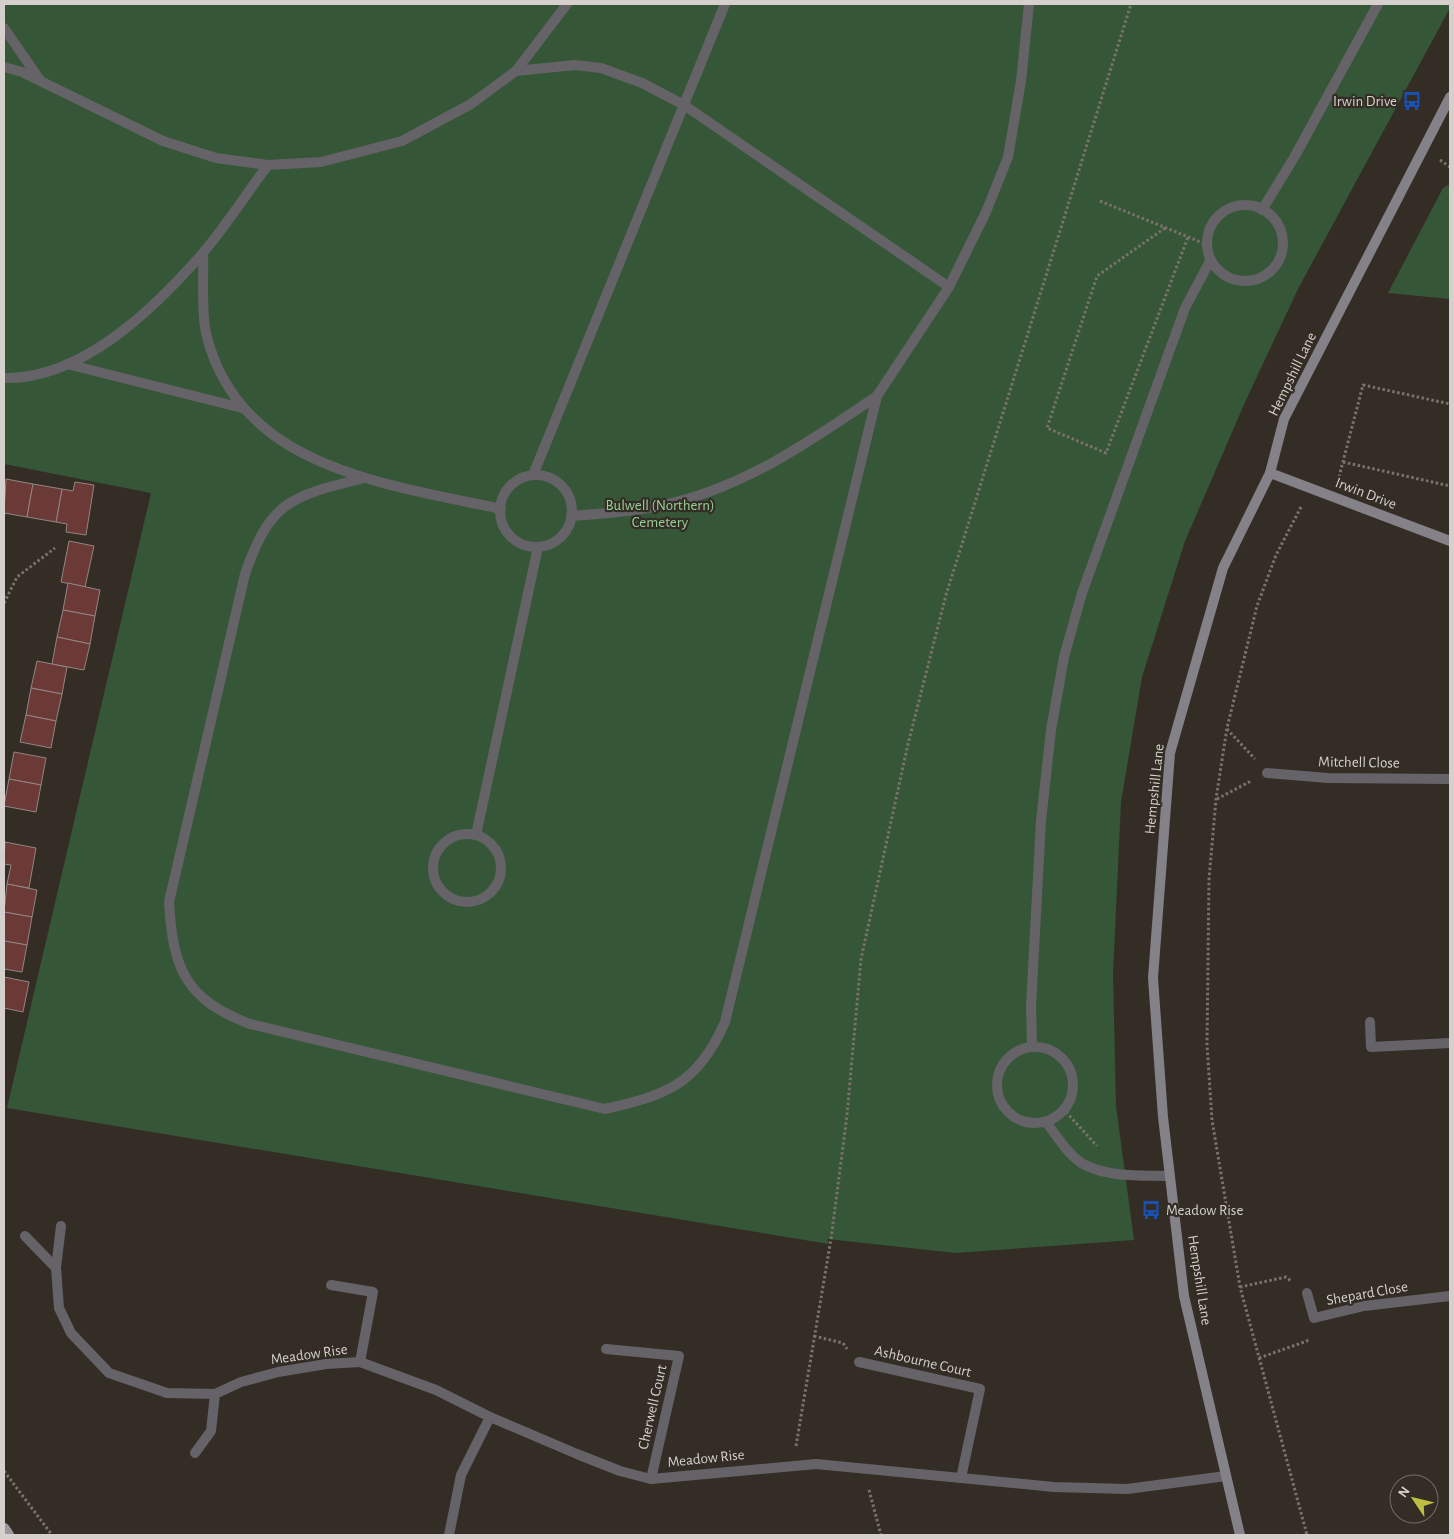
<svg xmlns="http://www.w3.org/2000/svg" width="1454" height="1539" font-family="'Alegreya Sans',sans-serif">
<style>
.green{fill:#365638}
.building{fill:#6b3a37;stroke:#928584}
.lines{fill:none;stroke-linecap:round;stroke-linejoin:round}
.path{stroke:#79736c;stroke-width:3;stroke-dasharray:2.5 2.5;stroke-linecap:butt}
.lane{stroke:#666368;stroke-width:10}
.street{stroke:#666368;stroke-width:10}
.secondary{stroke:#858188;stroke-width:10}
.primary{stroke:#9d97a0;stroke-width:12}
.labels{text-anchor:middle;stroke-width:4.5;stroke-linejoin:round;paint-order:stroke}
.poi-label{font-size:15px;fill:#d5d0cc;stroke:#342d25;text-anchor:end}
.street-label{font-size:15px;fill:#d5d0cc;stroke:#342d25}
.park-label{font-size:15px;fill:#94d097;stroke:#342d25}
</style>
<rect width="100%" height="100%" fill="#342d25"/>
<g class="green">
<polygon points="4,4 1450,4 1450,8 1299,287 1246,400 1185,541 1142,677 1121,802 1113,974 1116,1106 1134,1240 956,1253 827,1239 829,1244 7,1108 151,493 4,464"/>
<polygon points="1448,185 1450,185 1450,299 1388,293 1443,188"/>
</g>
<g class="building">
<polygon points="6,479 33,484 27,517 4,513"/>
<polygon points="75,482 94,485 86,535 66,532 67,524 56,522 62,489 73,491"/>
<polygon points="33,484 62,489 56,522 27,517"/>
<polygon points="69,541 94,546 85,587 61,582"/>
<polygon points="68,583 100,590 95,616 63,610"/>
<polygon points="63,610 95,616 90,644 57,637"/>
<polygon points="57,637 90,644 84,670 52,664"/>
<polygon points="37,661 67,667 62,694 31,688"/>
<polygon points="31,688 62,694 56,721 26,715"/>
<polygon points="26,715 56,721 51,748 20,742"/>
<polygon points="14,752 46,758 41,785 9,779"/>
<polygon points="9,779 41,785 36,812 4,806"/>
<polygon points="5,842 36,848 29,888 7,884 11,865 4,864"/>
<polygon points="7,884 37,890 32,917 4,912"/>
<polygon points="4,912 32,917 27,945 4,941"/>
<polygon points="4,941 27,945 22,972 4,969"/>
<polygon points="4,977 29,982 23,1012 4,1008"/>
</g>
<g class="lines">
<g class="path">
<polyline points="1440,160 1450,167"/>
<polyline points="1100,201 1203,243"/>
<polyline points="1165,228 1097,276 1047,428 1106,453 1188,237"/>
<polyline points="1343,462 1450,486"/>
<polyline points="1339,477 1363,385 1450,404"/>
<polyline points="1301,507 1276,555 1257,606 1227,728 1216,799 1209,879 1207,1045 1212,1120 1240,1287 1307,1535"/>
<polyline points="4,603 17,577 55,548"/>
<polyline points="1227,729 1255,759"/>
<polyline points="1217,799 1251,781"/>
<polyline points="1066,1112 1097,1146"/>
<polyline points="1240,1287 1286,1277 1292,1282"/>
<polyline points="814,1336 843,1343 847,1349"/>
<polyline points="1259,1358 1307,1341 1308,1337"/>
<polyline points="796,1446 831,1239 847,1115 861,959 908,744 946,595 1131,4"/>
<polyline points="4,1471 52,1535"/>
<polyline points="869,1490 881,1535"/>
</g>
<g class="lane">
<polyline points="4,28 40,80"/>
<polyline points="4,67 22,72 163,141 216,158 268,165 321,162 402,141 471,104 516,71 575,65 601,68 642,83 684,105 949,287"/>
<polyline points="516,71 567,4"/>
<circle cx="1245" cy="243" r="38"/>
<polyline points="1262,210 1295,156 1378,4"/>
<path d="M203 253C204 276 201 311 206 333 238 469 387 484 501 509"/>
<polyline points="67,364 242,408"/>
<path d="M4 378C81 380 154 309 202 254 226 226 246 194 268 165"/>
<polyline points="533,475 725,4"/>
<circle cx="536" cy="511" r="36"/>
<path d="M361 479C290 496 270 502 245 574L169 902C173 969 185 999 250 1024L605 1109C667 1095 698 1084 725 1022L877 396 949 287 986 212 1008 157 1021 81 1029 4"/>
<path d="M571 516C600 514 629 512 658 506 739 491 811 441 877 396"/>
<circle cx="467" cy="868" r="34"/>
<polyline points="476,835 538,547"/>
<polyline points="1032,1046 1031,1006 1041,821 1051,730 1064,657 1082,593 1185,308 1210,261"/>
<circle cx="1035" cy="1085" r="38"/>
<path d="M1046 1122C1057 1136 1069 1157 1085 1165 1111 1178 1143 1175 1170 1176"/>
</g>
<g class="street">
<polyline points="1267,773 1328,778 1450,779"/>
<polyline points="1370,1022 1371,1047 1450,1043"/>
<polyline points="61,1226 56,1268 59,1308 71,1333 109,1373 167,1393 215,1394 241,1382 278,1372 326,1364 360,1362 436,1390 490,1417 577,1454 620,1471 651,1479 816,1464 1054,1487 1127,1489 1226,1476"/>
<polyline points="25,1236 56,1268"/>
<polyline points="331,1285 373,1292 360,1362"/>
<polyline points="1307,1293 1314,1318 1364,1306 1450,1296"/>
<polyline points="606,1349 679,1356 651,1479"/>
<polyline points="859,1362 980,1389 961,1478"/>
<polyline points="195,1453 211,1431 215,1394"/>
<polyline points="449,1535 461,1475 490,1417"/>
</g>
<g class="secondary">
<polyline points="1270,473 1450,541"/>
<polyline points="1240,1535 1184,1296 1163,1117 1153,978 1170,753 1223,568 1270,473 1284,419 1450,97"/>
</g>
<polyline class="primary" points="4,1529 8,1535"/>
</g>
<defs>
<g id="bus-bare" transform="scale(1.5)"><path d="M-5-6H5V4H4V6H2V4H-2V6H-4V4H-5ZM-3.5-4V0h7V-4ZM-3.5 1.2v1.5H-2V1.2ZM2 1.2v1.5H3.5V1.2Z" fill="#1a4fb4" stroke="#342d25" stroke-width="2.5" paint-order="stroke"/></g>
</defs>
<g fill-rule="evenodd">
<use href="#bus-bare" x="1412" y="101"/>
<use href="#bus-bare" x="1151" y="1210"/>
</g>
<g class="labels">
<g class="poi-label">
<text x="1397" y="106">Irwin Drive</text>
<text x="1166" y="1215" text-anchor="start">Meadow Rise</text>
</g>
<g class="street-label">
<text transform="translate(1292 374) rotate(-64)" y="5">Hempshill Lane</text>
<text transform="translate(1366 493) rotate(21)" y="5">Irwin Drive</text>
<text transform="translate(1359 762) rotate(1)" y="5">Mitchell Close</text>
<text transform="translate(1154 789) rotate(-84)" y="5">Hempshill Lane</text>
<text transform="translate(1200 1280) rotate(81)" y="5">Hempshill Lane</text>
<text transform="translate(1367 1293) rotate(-10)" y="5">Shepard Close</text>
<text transform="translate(309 1354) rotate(-8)" y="5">Meadow Rise</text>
<text transform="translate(923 1361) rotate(13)" y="5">Ashbourne Court</text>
<text transform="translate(652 1407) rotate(-77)" y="5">Cherwell Court</text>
<text transform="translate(706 1458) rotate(-6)" y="5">Meadow Rise</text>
</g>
<g class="park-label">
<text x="660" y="510">Bulwell (Northern)<tspan x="660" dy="17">Cemetery</tspan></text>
</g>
</g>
<rect width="1454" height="1539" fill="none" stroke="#d5d0cc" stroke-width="10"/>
<g transform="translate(1414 1499) rotate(305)"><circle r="24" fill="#342d25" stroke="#746e68"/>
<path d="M0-4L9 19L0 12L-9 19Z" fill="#bebf42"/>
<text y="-8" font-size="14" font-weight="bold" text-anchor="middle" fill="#d5d0cc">N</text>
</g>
</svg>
